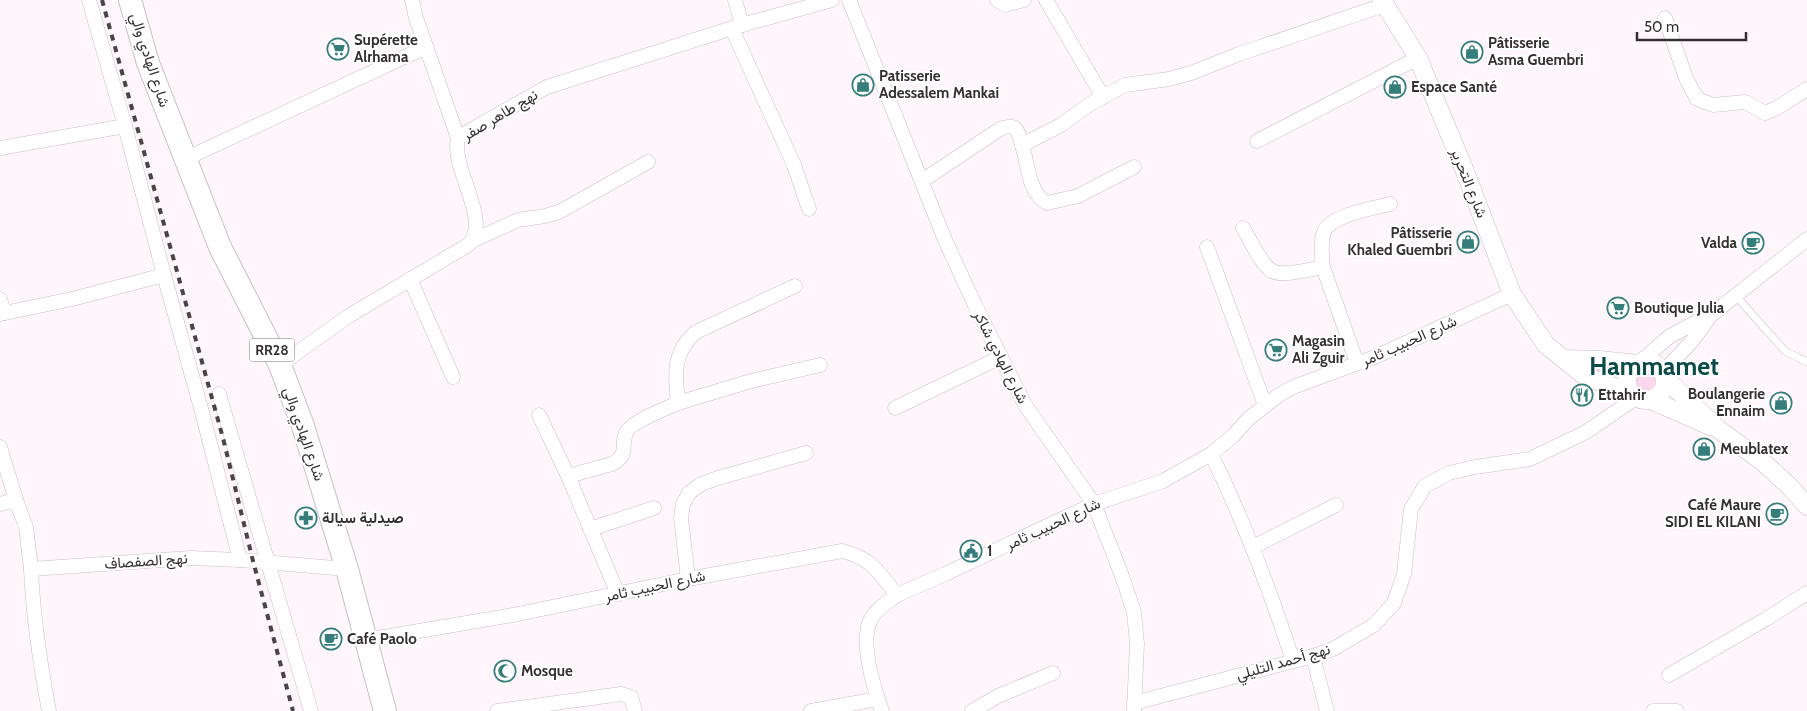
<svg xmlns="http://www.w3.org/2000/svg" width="1807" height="711" font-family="Cabin,Vazirmatn,sans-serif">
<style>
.green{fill:#fcd7ef}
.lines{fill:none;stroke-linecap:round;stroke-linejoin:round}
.service-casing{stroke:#c7bfc4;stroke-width:8}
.minor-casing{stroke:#c7bfc4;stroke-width:15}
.tertiary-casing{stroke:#c7bfc4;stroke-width:19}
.primary-casing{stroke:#c7bfc4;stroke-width:24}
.service{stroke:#fff;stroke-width:7}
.minor{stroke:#fff;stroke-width:14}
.tertiary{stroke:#fff;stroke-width:18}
.primary{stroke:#fff;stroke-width:22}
.rail{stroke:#494446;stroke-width:4;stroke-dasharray:6 6;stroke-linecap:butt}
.labels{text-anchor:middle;stroke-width:4;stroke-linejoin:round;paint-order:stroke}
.shield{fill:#fff;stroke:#716e70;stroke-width:1}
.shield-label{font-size:14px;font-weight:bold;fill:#343032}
.poi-label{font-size:15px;font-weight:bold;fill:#343032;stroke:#fff;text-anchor:start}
.street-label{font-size:15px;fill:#343032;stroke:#fff}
.town-label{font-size:25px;font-weight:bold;fill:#0a4a49;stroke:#fff}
</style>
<rect width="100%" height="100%" fill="#fff6fc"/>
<g class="green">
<polygon points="1586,365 1618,369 1615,383 1585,369"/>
<circle cx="1646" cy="382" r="12"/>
</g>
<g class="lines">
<g class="service-casing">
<polyline id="service" points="1735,295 1785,351 1807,362"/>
</g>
<g class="minor-casing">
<g id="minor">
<polyline points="89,0 125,126 164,275"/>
<polyline points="412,0 416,18 458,138"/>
<polyline points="735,0 742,25"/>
<polyline points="849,0 945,240 975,305 1025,405 1094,504 1122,576 1134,612 1137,644 1134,711"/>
<polyline points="997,0 1005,5 1024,0"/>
<polyline points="1046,0 1103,97"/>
<polyline points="1665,18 1686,78 1697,99 1713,105 1745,102 1765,113 1777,108 1807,89"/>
<polyline points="732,29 794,165 809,209"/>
<polyline points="1257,141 1418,58"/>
<path d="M1022 145C1028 163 1028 193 1047 203L1078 196 1134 167"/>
<polyline points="0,148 125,126"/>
<polyline points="185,159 426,47"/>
<path d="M922 181 1000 129C1017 122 1018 131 1022 145L1061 125 1090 104 1125 85 1169 79 1191 73 1239 54 1384 5"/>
<path d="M1243 228C1250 239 1261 265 1272 271 1282 277 1311 269 1323 267"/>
<polyline points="474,240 518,220 545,216 559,212 648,162"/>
<polyline points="1207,247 1265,405"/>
<polyline points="410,279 453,377"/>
<polyline points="0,299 4,313"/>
<polyline points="0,314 72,299 164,275 202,412 240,560"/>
<polyline points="1640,362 1670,336 1710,315"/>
<path d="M1357 363 1323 267C1322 256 1320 242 1324 232 1330 215 1374 208 1390 204"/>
<path d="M280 365 347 317 468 245C493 222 450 168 458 138L481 124 547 87 742 25 832 0"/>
<polyline points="1663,372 1693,340 1711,315 1807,239"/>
<polyline points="219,394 311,711"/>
<polyline points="678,403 751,381 820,365"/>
<polyline points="895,408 1001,357"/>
<polyline points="539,415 568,476 618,594"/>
<polyline points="0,447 16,500"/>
<path d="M1211 454C1244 521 1270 590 1293 661"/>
<path d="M568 476 612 464C630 454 620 447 626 433 629 423 667 408 678 403 675 374 672 353 696 332L795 286"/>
<polyline points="0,504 16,500 26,527 31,569 190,558 240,560 347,569"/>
<polyline points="590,529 654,508"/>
<polyline points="1253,547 1336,505"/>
<path d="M31 569C33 617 40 663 49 711"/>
<polyline points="688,579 681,518 683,504 689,493 701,484 718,478 806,453"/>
<path d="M366 640 513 615 688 579 842 551C872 558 879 573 897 595L945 574 1094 504 1163 481 1211 454 1234 435 1248 419 1279 395 1293 387 1375 357 1512 294"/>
<polyline points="1313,656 1327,711"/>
<polyline points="1669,675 1766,619 1807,593"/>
<polyline points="1134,703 1313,656 1333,649 1374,625 1394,603 1404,574 1411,509 1425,486 1449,473 1475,467 1530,459 1586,432 1636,398"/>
<polyline points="497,711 621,694 631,697 635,711"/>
<polyline points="811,711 878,699"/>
<path d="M882 711C874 688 859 641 871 619 876 609 888 602 897 595"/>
<polyline points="972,711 998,696 1053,673"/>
<polyline points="1653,711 1677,711"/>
</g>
</g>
<g class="tertiary-casing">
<g id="tertiary">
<polyline points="1382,0 1418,58 1464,169 1512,294 1546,345 1586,377 1630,393"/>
<polyline points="1564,359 1600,360 1637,364"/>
<circle cx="1646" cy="381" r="19"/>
<polyline points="1665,378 1718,429 1763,462 1790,487 1807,506"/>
<polyline points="1651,400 1710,426"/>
</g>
</g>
<g class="primary-casing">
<polyline id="primary" points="130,0 148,63 220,247 280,365 303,426 347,569 385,711"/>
</g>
<use href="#service" class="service"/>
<use href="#minor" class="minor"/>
<use href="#tertiary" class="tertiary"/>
<use href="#primary" class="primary"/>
<polyline class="rail" points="102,0 223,438 253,561 293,711"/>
</g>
<defs>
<g id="supermarket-ring" transform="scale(1.125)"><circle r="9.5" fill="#fff" stroke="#357e7b" stroke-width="1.5"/><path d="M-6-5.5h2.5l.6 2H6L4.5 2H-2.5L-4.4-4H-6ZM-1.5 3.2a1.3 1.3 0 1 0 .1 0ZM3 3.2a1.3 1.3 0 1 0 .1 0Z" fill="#357e7b"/></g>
<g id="shop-ring" transform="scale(1.125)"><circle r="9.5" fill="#fff" stroke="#357e7b" stroke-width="1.5"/><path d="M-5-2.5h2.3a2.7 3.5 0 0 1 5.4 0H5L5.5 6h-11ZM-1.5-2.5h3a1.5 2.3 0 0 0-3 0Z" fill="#357e7b"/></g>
<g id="cafe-ring" transform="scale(1.125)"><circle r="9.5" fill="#fff" stroke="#357e7b" stroke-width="1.5"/><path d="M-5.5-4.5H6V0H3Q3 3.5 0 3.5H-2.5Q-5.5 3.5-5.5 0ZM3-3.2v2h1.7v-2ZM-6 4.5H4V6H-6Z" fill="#357e7b"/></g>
<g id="restaurant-ring" transform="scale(1.125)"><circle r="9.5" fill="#fff" stroke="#357e7b" stroke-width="1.5"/><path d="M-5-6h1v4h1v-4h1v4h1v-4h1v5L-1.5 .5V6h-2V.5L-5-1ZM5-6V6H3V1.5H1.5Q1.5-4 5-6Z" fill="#357e7b"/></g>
<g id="pharmacy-ring" transform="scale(1.125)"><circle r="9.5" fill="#fff" stroke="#357e7b" stroke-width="1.5"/><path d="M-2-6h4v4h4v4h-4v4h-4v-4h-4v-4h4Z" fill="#357e7b"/></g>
<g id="civic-ring" transform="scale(1.125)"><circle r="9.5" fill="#fff" stroke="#357e7b" stroke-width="1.5"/><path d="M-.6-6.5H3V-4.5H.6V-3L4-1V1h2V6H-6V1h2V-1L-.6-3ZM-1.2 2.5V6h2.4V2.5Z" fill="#357e7b"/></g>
<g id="mosque-ring" transform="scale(1.125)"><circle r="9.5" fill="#fff" stroke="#357e7b" stroke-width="1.5"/><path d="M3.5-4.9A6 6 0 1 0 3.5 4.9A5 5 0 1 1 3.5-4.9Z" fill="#357e7b"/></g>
</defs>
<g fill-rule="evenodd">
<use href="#supermarket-ring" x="338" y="49"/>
<use href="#shop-ring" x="1472" y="52"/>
<use href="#shop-ring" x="863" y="85"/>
<use href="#shop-ring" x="1395" y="87"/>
<use href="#shop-ring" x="1468" y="242"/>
<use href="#cafe-ring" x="1753" y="243"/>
<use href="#supermarket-ring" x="1618" y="308"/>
<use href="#supermarket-ring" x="1276" y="350"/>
<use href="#restaurant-ring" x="1582" y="395"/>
<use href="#shop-ring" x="1781" y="403"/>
<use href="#shop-ring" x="1704" y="449"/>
<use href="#cafe-ring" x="1777" y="514"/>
<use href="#pharmacy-ring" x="306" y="518"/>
<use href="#civic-ring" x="971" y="551"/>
<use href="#cafe-ring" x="331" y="639"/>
<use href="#mosque-ring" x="505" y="671"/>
</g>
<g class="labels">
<rect class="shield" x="249.5" y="338.5" width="45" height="23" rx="4"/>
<g class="shield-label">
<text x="272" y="355">RR28</text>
</g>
<g class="poi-label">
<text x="354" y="45">Supérette<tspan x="354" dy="17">Alrhama</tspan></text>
<text x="1488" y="48">Pâtisserie<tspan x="1488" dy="17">Asma Guembri</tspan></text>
<text x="879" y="81">Patisserie<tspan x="879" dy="17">Adessalem Mankai</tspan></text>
<text x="1411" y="92">Espace Santé</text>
<text x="1452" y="238" text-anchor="end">Pâtisserie<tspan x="1452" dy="17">Khaled Guembri</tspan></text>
<text x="1737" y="248" text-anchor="end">Valda</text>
<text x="1634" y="313">Boutique Julia</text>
<text x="1292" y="346">Magasin<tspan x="1292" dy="17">Ali Zguir</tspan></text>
<text x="1765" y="399" text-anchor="end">Boulangerie<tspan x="1765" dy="17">Ennaim</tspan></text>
<text x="1598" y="400">Ettahrir</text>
<text x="1720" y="454">Meublatex</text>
<text x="1761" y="510" text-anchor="end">Café Maure<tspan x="1761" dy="17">SIDI EL KILANI</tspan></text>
<text x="322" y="523">صيدلية سيالة</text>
<text x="987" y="556">1</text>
<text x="347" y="644">Café Paolo</text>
<text x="521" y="676">Mosque</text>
</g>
<g class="street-label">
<text transform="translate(150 60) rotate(72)" y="5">شارع الهادي والي</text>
<text transform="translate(500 115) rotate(-31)" y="5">نهج طاهر صفر</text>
<text transform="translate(1469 183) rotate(68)" y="5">شارع التحرير</text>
<text transform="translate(1409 341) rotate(-24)" y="5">شارع الحبيب ثامر</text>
<text transform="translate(1001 357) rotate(63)" y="5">شارع الهادي شاكر</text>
<text transform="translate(304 434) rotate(71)" y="5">شارع الهادي والي</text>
<text transform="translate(1053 524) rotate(-25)" y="5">شارع الحبيب ثامر</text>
<text transform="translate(146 561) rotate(-4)" y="5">نهج الصفصاف</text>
<text transform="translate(655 586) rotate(-12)" y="5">شارع الحبيب ثامر</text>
<text transform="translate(1283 662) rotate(-16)" y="5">نهج أحمد التليلي</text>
</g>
<g class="town-label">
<text x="1654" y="375">Hammamet</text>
</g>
</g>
<path d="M1637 32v8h109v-8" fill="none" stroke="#343032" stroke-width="2.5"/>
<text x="1644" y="32" font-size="15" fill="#343032" stroke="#ffffff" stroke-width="4" paint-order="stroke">50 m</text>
</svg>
